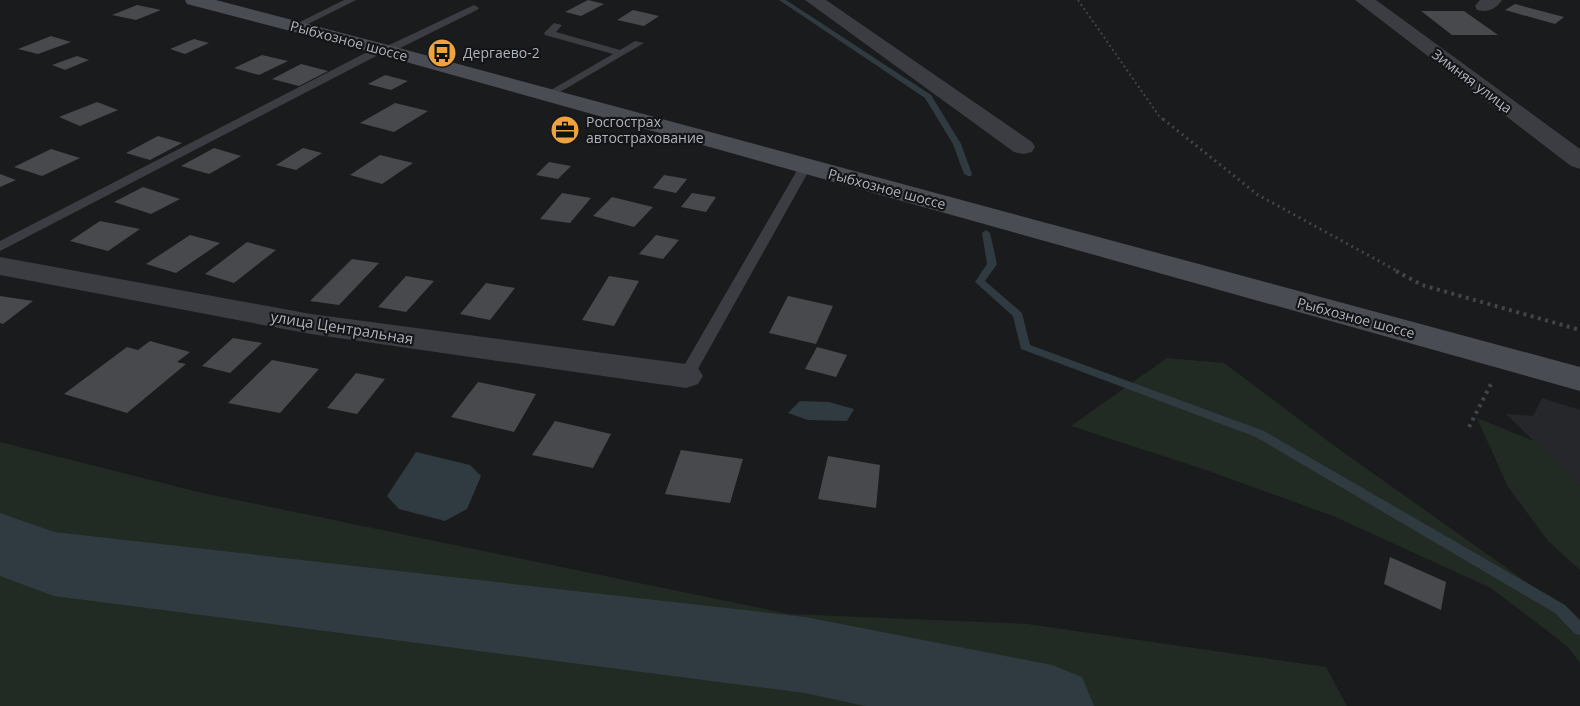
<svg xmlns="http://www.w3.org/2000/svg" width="1580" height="706" font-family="'Open Sans',sans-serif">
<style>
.built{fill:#26272a}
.green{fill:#222b23}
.water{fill:#303b41}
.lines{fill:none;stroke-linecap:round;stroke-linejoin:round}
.stream{fill:#303b41;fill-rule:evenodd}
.river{fill:#303b41;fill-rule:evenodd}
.building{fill:#47494d}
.path-far2{stroke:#414449;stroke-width:2;stroke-dasharray:2 3;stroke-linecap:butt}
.path-far1{stroke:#414449;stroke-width:3;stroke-dasharray:2 4;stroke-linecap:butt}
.path{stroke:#414449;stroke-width:4;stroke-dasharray:3 4.5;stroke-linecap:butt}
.lane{fill:#3b3d42;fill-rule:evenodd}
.street{fill:#3b3d42;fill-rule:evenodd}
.secondary{fill:#494c52;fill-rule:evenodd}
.labels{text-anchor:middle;stroke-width:4.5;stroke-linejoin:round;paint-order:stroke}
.far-street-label{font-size:14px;fill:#adb3bc;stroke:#151518}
.far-poi-label{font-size:14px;fill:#adb3bc;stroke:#151518;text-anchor:start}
.street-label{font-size:15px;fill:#adb3bc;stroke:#151518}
</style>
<rect width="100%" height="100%" fill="#1a1b1d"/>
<polygon class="built" points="1542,398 1580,410 1580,486 1506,414 1533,416"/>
<g class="green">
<polygon points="1167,358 1224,363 1333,445 1580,620 1580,663 1567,646 1491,588 1333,516 1203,469 1071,426"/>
<polygon points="1477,418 1536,442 1580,486 1580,570 1549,542 1508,487"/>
<polygon points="0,442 198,492 789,614 1028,624 1326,667 1347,706 0,706"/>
</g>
<g class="water">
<polygon points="800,401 829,402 854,409 847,421 808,420 788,413"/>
<polygon points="416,452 470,465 481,476 467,509 445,521 399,509 387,496"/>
</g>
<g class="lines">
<g class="stream">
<polygon points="779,0 786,0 931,95 961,144 972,174 971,176 968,176 964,174 953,144 925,98"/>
<polygon points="986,230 990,233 997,264 985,281 1022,313 1030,345 1264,431 1565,605 1580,620 1580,635 1575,634 1555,613 1256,437 1021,349 1013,316 975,282 987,264 982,233"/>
</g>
<polygon class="river" points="0,513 54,532 805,617 1052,665 1082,677 1094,706 865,706 805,693 54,596 0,576"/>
</g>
<g class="building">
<polygon points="588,0 604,4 581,16 565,12"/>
<polygon points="1515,4 1564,17 1555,24 1505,10"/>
<polygon points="137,5 161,10 136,20 112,15"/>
<polygon points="633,10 659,16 644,26 617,20"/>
<polygon points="1421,11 1464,11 1498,35 1452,35"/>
<polygon points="51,36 71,42 38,54 18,49"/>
<polygon points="194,39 209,43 185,54 170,49"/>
<polygon points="262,55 288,61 259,75 234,68"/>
<polygon points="77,56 89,60 65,70 52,65"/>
<polygon points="301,64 328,71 299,86 272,79"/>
<polygon points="385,75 408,81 391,90 368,84"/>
<polygon points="97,102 118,110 80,126 59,117"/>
<polygon points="395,103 428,111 394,132 360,123"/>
<polygon points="158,136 182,143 150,160 126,153"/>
<polygon points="214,148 241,156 209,174 181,166"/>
<polygon points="303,148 322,153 296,170 276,165"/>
<polygon points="51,149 80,158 42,176 14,167"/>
<polygon points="380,155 413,163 382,184 350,175"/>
<polygon points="549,162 571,166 558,179 536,175"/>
<polygon points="0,174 16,180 0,187"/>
<polygon points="664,175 687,179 676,193 653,188"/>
<polygon points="143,187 180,199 151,214 114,202"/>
<polygon points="562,193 591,198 570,223 540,219"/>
<polygon points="692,193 716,197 706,212 681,207"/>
<polygon points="612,197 653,207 634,227 593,216"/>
<polygon points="100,221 140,229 108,251 70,241"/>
<polygon points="190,235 220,243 176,273 146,264"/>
<polygon points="656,235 679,240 663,259 639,254"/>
<polygon points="247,242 276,250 234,283 205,274"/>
<polygon points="352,259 379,263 339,305 310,301"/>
<polygon points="406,276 434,281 406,312 378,307"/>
<polygon points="609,276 639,281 614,326 582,320"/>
<polygon points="486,283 515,288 490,320 460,314"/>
<polygon points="0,296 33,301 3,324 0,323"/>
<polygon points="788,296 833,306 816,344 769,333"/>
<polygon points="233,338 262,343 230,373 202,366"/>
<polygon points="150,341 190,352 177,362 186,364 127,413 64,394 127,347 138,350"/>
<polygon points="817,347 847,355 836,377 805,369"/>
<polygon points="272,360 319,369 280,413 228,403"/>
<polygon points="356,373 385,379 357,414 327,408"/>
<polygon points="478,382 536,394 514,432 451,417"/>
<polygon points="555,421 611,434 593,468 532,455"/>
<polygon points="681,450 743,459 730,503 665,494"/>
<polygon points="828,456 880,465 876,508 818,499"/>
<polygon points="1390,557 1446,582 1441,610 1384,584"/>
</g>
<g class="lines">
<polyline class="path-far2" points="1078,0 1159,116 1165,121"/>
<polyline class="path-far1" points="1163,119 1258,195 1399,272"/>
<g class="path">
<polyline points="1396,271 1422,285 1580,330"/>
<polyline points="1469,427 1492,382"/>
</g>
<g class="lane">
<polygon points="344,0 356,0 302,27 294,25"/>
<polygon points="474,5 479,8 477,10 390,53 382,53 0,251 0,241 377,47 385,47"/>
<polygon points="554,23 562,25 556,32 620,50 635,41 644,43 548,99 542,96 544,94 613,54 545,35 544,33"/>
<polygon points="805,163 811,167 694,376 692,380 680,380 678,376 799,167"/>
</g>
<g class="street">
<polygon points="805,0 826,0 1032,142 1035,147 1032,152 1023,154 1014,152"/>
<polygon points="1355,0 1376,0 1580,149 1580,169 1571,166"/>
<path d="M1480 0H1502C1496 9 1488 13 1477 10L1475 6Z"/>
<polygon points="0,257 311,314 686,364 698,368 703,376 698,384 686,388 311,334 0,275"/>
</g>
<polygon class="secondary" points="185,0 216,0 388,45 1580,367 1580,391 374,53 187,4"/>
</g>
<defs>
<g id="bus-disc" transform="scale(1.5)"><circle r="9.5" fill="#efa340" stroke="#151518"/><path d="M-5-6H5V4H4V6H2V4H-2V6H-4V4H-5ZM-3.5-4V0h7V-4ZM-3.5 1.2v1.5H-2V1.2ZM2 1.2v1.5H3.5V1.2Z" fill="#111"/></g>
<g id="office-disc" transform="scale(1.5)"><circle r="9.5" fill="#efa340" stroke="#151518"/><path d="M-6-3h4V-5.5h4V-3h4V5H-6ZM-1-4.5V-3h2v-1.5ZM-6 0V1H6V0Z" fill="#111"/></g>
</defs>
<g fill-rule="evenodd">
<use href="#bus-disc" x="442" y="53"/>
<use href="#office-disc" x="565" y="130"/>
</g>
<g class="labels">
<g class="far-street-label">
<text transform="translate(349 41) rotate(15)" y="5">Рыбхозное шоссе</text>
<text transform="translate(1472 81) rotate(37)" y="5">Зимняя улица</text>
<text transform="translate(887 189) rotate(15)" y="5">Рыбхозное шоссе</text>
<text transform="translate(1356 318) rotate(15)" y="5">Рыбхозное шоссе</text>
</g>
<g class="far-poi-label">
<text x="463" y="58">Дергаево-2</text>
<text x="586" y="127">Росгострах<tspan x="586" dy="16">автострахование</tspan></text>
</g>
<g class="street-label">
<text transform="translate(342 328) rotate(9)" y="5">улица Центральная</text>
</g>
</g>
</svg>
